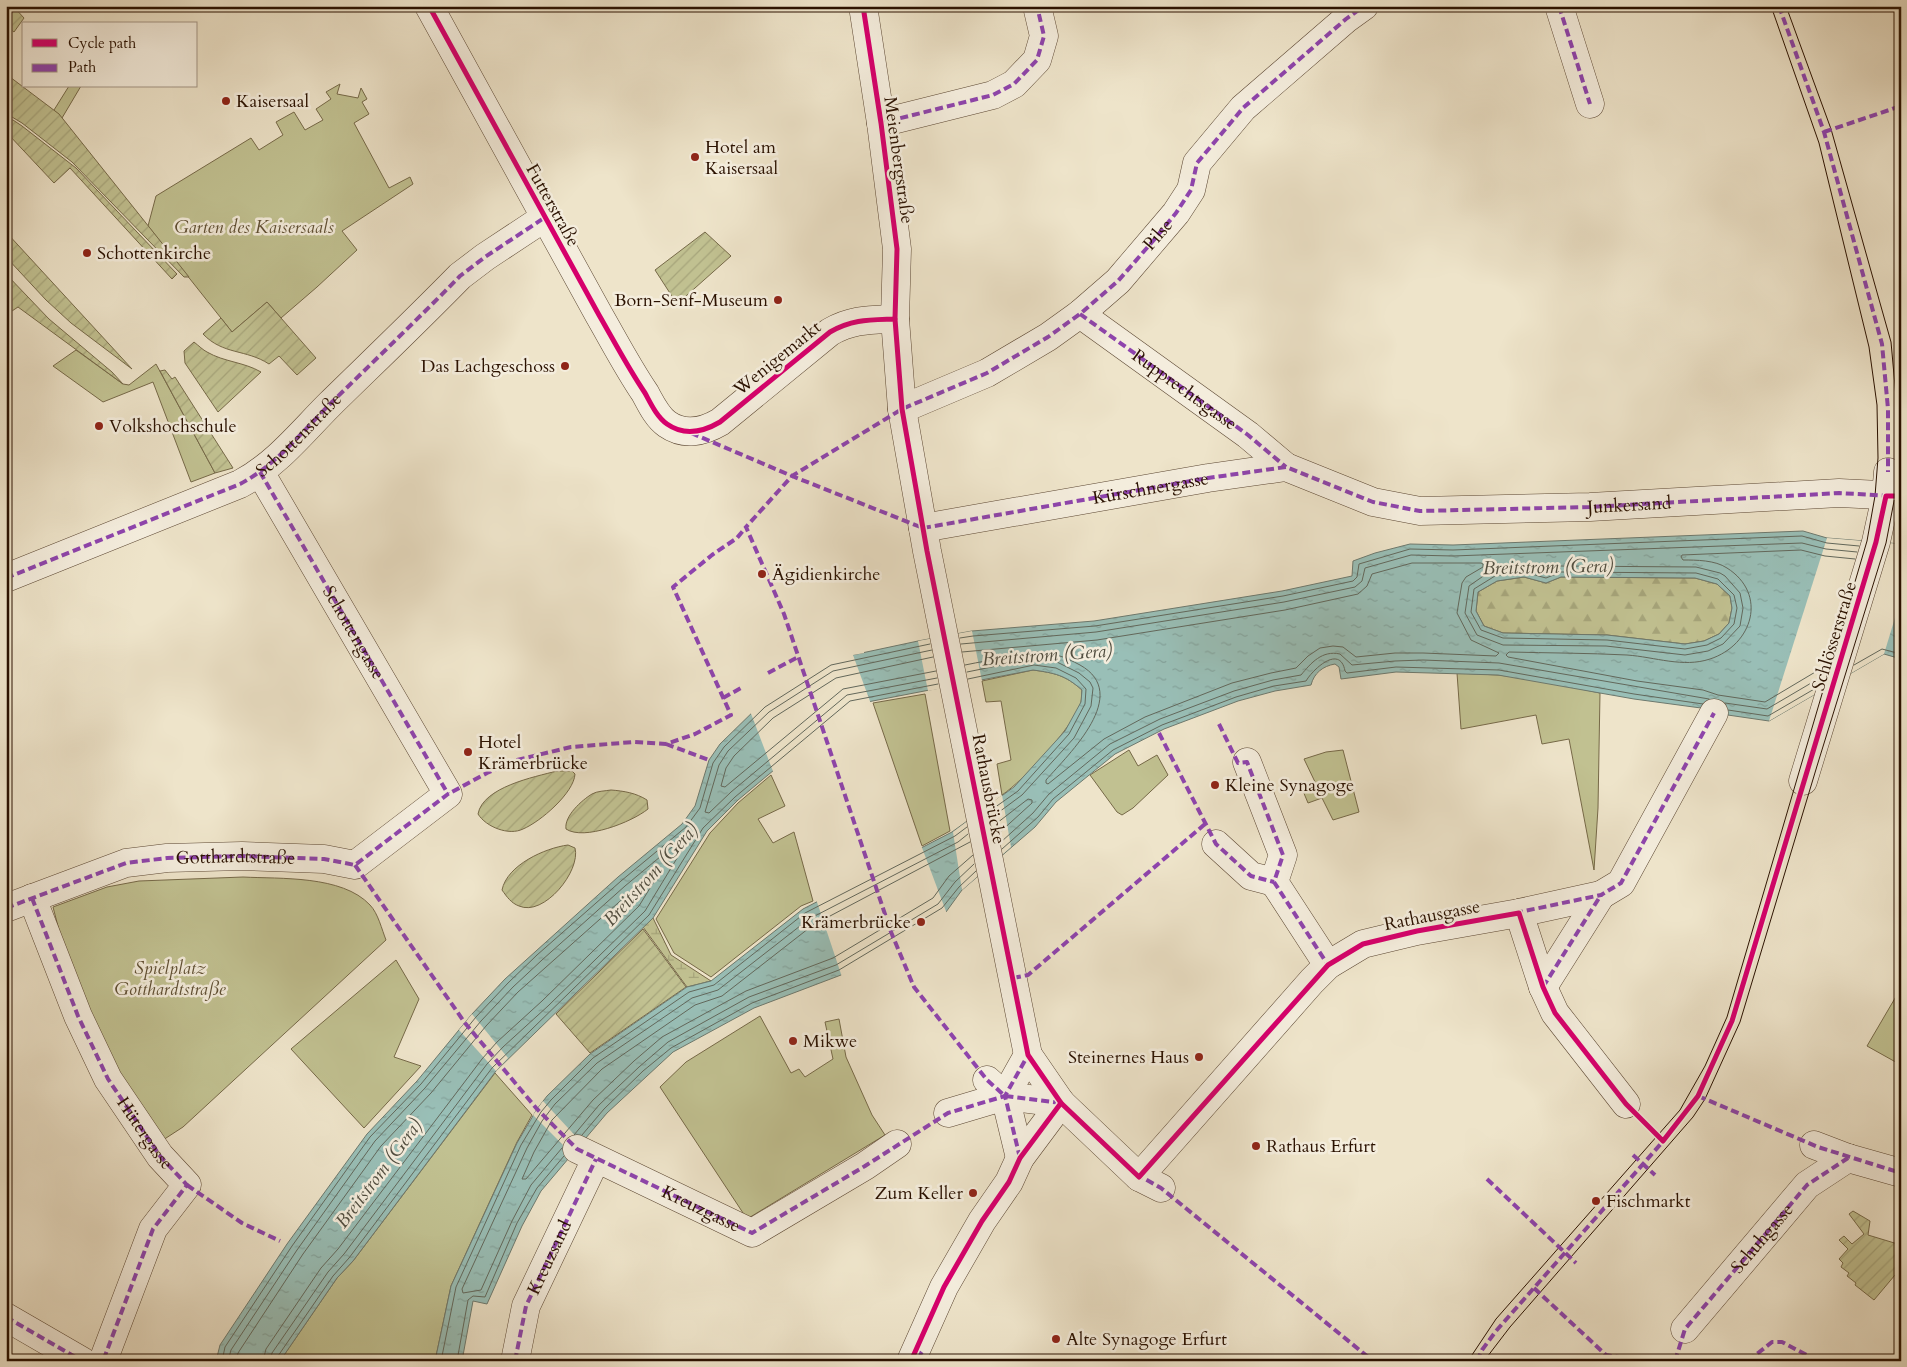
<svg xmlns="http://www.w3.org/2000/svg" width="1907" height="1367" font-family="Cardo,serif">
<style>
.green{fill:#c1c191;stroke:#766948}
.forest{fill:url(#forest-firs);stroke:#766948}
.wetland{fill:url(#wetland-marsh);stroke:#766948}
.garden{fill:url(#garden-furrows);stroke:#766948}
.water{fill:url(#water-ripples);stroke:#6d796e;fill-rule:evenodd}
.pier{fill:#eee4ca}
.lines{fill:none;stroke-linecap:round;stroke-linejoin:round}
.shore{stroke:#62685c;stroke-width:1}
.street-casing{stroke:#5b4632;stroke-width:29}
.street{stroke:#f4eddd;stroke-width:28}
.tram{stroke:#2a1100;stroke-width:1}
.quiet{stroke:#8e44ad;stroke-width:4;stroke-dasharray:8 4;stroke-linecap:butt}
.cycleway-casing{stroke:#f4eddd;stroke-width:8}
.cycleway{stroke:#d6006c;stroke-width:5}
.poi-dot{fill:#8f2418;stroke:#f4eddd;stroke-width:2}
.labels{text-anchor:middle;stroke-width:5;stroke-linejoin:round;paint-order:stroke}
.poi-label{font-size:18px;fill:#2a1100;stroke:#f4eddd;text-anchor:start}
.street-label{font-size:18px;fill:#2a1100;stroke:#f4eddd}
.park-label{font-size:18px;font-style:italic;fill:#5f4f33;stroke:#f4eddd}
.water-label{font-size:19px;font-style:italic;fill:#514e40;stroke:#f4eddd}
</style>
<defs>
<pattern id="forest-firs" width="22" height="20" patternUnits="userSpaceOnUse" patternTransform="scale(1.25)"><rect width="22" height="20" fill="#c1c191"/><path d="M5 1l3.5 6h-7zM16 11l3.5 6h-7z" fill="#a6a57b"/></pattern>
<pattern id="wetland-marsh" width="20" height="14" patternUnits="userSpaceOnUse" patternTransform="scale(1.25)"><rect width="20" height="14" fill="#c1c191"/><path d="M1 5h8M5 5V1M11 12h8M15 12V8" fill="none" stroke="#a6a57b"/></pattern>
<pattern id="garden-furrows" width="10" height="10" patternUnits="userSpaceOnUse" patternTransform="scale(1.25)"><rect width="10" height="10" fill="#c1c191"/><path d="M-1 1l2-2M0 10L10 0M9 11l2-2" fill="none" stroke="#a6a57b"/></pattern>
<pattern id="water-ripples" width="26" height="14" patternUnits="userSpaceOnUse" patternTransform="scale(1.25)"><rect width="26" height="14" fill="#99bfb7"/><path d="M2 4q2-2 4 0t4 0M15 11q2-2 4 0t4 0" fill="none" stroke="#84a39c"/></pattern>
</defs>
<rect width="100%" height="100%" fill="#eee4ca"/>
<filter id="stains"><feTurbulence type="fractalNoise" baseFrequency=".004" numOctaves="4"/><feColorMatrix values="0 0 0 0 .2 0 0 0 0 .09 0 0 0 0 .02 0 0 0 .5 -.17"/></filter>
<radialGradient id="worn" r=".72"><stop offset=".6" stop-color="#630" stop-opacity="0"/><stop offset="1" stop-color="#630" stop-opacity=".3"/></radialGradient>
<g class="green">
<polygon points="340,84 337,94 358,98 361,88 367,99 362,102 369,114 354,123 389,188 410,177 413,184 342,231 357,250 317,287 281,318 267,302 232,332 148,226 156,196 251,138 259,150 283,135 276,122 294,112 305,130 323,120 316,109 331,99 326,92"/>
<polygon points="69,86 81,86 62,118 54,110"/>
<polygon points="76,350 123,384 129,385 156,364 215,473 191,482 153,382 103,402 53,366"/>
<path d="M1033 670C1055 673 1065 675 1082 690 1081 694 1082 698 1081 702 1075 725 1023 781 1002 795L997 764 1011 760 1001 701 986 702 982 681Z"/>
<polygon points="1457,673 1498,675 1533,679 1600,693 1598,808 1594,870 1569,739 1542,744 1536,715 1461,729"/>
<polygon points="925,694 950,831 922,846 873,703"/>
<polygon points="1129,750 1138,766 1157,755 1168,775 1133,808 1122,815 1117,812 1090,775"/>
<polygon points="1343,750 1359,812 1333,820 1322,798 1308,803 1303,791 1316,784 1304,759 1326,752"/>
<polygon points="771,775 785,806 758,819 773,843 794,832 813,901 801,906 711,977 674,953 656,919 710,833 738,803"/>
<path d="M243 877C280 879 342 875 370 905 378 913 382 930 386 940L183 1127 163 1140 129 1093 67 961 53 907 107 887 139 881Z"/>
<polygon points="396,960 419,999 394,1057 421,1066 364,1128 291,1049"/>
<polygon points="1901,988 1901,1065 1867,1046"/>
<polygon points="760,1016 791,1073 799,1069 805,1077 833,1059 825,1022 839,1019 846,1057 872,1115 885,1135 747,1219 660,1087 686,1062"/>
<polygon points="495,1073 532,1115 517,1142 451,1286 435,1361 280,1361 337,1278 353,1261"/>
</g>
<polygon class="forest" points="1524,577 1546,583 1561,577 1695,578 1717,584 1730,596 1732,608 1729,623 1719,634 1704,641 1685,644 1607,635 1503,633 1484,626 1476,611 1478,592 1497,581"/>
<polygon class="wetland" points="653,918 671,955 711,981 687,987 643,927"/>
<g class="garden">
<polygon points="6,6 13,6 24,18 14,32 6,26"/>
<polygon points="6,74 59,114 189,277 184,277 72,162 22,123 12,117 6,116"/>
<polygon points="6,119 13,120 22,126 76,168 177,274 172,279 70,168 54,183 8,134 10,126 6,125"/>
<polygon points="6,232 132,369 71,323 46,300 6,257"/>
<polygon points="705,232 731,256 677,304 655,270"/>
<polygon points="6,274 49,319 112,372 123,384 18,307 6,315"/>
<path d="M267 302 316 358 297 375 279 356 269 364C246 349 223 355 203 334L221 318 232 332Z"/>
<path d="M194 342C199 346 203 350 207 352 224 362 244 362 261 372L218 412 185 363 184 351Z"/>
<polygon points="165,370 172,379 175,377 233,468 215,473 160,371"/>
<path d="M557 771H572L575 774C574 793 540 822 523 829 509 836 486 827 478 814 483 787 534 777 557 771Z"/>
<path d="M611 790C624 791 636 793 647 800L648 809C632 822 584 841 566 829 564 816 582 800 592 794 597 791 605 791 611 790Z"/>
<path d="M568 845 575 848C581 871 544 917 519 906 511 903 507 897 502 890 507 865 545 848 568 845Z"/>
<polygon points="643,929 686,987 590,1053 556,1014"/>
<polygon points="1853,1211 1870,1221 1868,1235 1901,1245 1901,1280 1895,1275 1874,1300 1855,1285 1856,1283 1847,1276 1849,1273 1841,1267 1843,1263 1839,1259 1848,1249 1839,1240 1844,1236 1852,1244 1864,1234 1849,1214"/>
</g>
<path class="water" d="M1803 531 1827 538 1901 544V659L1884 654 1769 721 1714 713 1701 708 1634 699 1498 675 1396 672 1341 679 1339 667 1335 664C1323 666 1314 673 1311 685L1275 691 1238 701 1164 729 1115 754 1056 802 1035 827 962 890 946 912 841 975 754 1008 673 1052 607 1113 541 1191 522 1226 487 1304 473 1301 462 1361H435L451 1286 517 1143 537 1109 547 1096 590 1054 687 987 711 981 803 909 952 832 1014 787 1065 731 1081 702 1082 690C1065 675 1055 673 1033 670L852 705 738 800 707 831 653 918 496 1071 353 1261 337 1278 280 1361H216L220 1345 287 1244 367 1134 417 1081 472 1014 505 979 618 877 682 824 695 806 709 760 720 744 762 703 829 660 918 641 972 631 1094 621 1282 591 1352 576 1353 561 1375 553 1410 544 1453 545ZM1524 577 1546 583 1561 577 1695 578 1717 584 1730 596 1732 608 1729 623 1719 634 1704 641 1685 644 1607 635 1503 633 1484 626 1476 611 1478 592 1497 581Z"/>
<g class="pier">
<polygon points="1827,538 1901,544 1901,598 1884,654 1769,721"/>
<polygon points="972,631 982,681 928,691 918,641"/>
<polygon points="864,651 864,653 853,655 871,704 853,707 774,774 750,711 760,701 828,658"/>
<polygon points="1002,795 1011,847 962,890 953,832"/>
<polygon points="921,845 947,914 842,977 816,899"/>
<polygon points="472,1014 508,1058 496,1071 459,1030"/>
<polygon points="543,1101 582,1143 573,1155 533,1115"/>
</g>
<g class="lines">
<g class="shore">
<polygon points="1524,566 1545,571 1560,566 1696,567 1720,573 1725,576 1740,593 1743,608 1740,626 1723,644 1708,651 1685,655 1606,646 1503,645 1477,635 1465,613 1469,586 1492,570"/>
<polygon points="1524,572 1546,578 1561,572 1696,573 1718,579 1734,595 1737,608 1734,624 1721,638 1707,645 1685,649 1607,640 1503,638 1481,630 1471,612 1474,589 1495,576"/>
<polyline points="960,638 973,636 1095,626 1283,596 1353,581 1357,577 1359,564 1410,549 1453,550 1802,536 1827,543 1859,546"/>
<polyline points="961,644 1096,632 1284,602 1355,587 1362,581 1365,568 1411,555 1453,556 1802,543 1826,549 1857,552"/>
<polyline points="932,650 833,671 769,712 728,751 719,765 705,812 709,813 731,792 847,695 937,678"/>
<path d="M962 652 1097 640 1285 610 1358 594 1367 586 1372 574 1412 563H1481L1483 564V567L1466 577 1462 583 1457 613 1471 640 1499 653 1496 656 1423 653H1395L1356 657 1343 647 1333 646 1320 648 1308 656 1296 668 1271 673 1232 683 1145 717 1104 739 1048 784 1046 783V780C1069 754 1132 694 1080 665 1065 657 1050 651 1033 652 1024 652 1015 655 1006 657 993 660 979 662 965 665"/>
<polyline points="933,657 836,678 773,718 734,756 726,768 721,786 725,787 843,689 936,671"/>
<polyline points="1854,665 1882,649 1901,654"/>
<path d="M1822 668 1765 702 1718 695 1703 690 1637 681 1508 657 1506 655 1509 652C1548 653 1588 653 1627 655 1655 657 1683 668 1710 659 1753 645 1768 594 1727 568 1715 560 1696 560 1683 560L1681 557 1682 555 1801 550 1825 556 1855 559"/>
<polyline points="967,672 1031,659 1055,661 1079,673 1090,682 1093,688 1091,706 1074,738 1022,795 995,815"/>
<polyline points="968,679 1034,665 1056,668 1076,678 1086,689 1085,704 1069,734 1018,791 994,808"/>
<polyline points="1725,703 1767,709 1818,679"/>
<polyline points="1728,710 1768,716 1816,688"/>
<polyline points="997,823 1028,799 1032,800 1032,803 999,833"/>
<polyline points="970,842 813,925 722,996 695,1005 602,1069 552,1120 534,1152 522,1179 526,1179 593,1100 634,1061 662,1037 746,991 833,958 933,898 949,876 973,855"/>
<path d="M1001 842 1033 813 1049 794 1110 744 1160 719 1234 691 1273 680 1301 675C1311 663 1322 650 1340 654L1352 665 1395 661 1423 660 1499 663 1709 699"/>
<path d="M1002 849 1038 817 1053 799 1113 750 1162 725 1236 697 1274 686 1306 681C1313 669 1340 644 1345 671L1347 673 1396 667 1499 670 1634 694 1703 704"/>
<polyline points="574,1135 599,1105 639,1067 668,1042 749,997 836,965 938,904 955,882 974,864"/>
<polyline points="582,1135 604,1109 643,1071 671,1048 752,1003 839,970 942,908 959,887 976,871"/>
<polyline points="562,1148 531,1185 512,1221 481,1290 463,1293 462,1289 527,1148 542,1121 555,1104 597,1063 692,998 718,990 809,919 958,842 968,834"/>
<polyline points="222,1361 225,1347 292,1246 370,1137 421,1084 476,1017 508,983 537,955 621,881 686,827 700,808 713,763 724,747 765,707 831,665 930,644"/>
<polyline points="228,1361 231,1350 297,1250 375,1141 425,1088 481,1021 513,987 542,960 625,886 684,837 687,837 688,840 645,911 548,1006 503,1047 487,1064 344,1254 328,1272 272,1353 270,1361"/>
<polyline points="236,1361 238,1353 303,1254 381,1146 431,1093 486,1026 518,992 654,871 657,872 658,875 639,906 542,1001 497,1042 482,1059 338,1249 321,1268 266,1349 263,1361"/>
<polyline points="277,1361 278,1356 333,1276 349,1258 492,1068 649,915 703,828 735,797 850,701 938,684"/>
<polyline points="441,1361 456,1287 521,1145 541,1112 551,1100 593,1058 689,992 714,985 805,913 955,836 967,827"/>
<polyline points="457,1361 468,1300 473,1296 485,1297 517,1223 537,1188 564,1156"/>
</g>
<g class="street-casing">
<g id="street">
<path d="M429 6C485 109 542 212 599 315 614 341 628 368 645 393 651 404 657 417 667 424 684 436 703 432 720 422L830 332C853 319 870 320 895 319"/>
<polyline points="863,6 881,123 897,249 895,319 902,409 927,551 1028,1055 1061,1103 1139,1177 1161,1188"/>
<polyline points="1559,6 1590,104"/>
<polyline points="881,123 993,95 1014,84 1037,60 1044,36 1037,6"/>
<polyline points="1080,314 1248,435 1286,467"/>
<path id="s1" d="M902 409 987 373 1048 337 1080 314 1118 281 1176 213 1191 190 1197 163 1243 108 1346 19 1364 6"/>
<path id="s2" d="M923 528 1208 478 1286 467 1373 502 1420 511 1590 507 1839 493 1901 496"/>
<path id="s3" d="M6 578 240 484C276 465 301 433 330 404 374 361 418 319 460 276L485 257 544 218"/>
<polyline points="1247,762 1283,855 1274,882 1328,965"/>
<polyline points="1803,781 1876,542 1886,496 1888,472"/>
<polyline points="1216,844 1251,876 1274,882"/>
<path id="s4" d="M32 898 78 1016 108 1079 160 1156 187 1185 153 1229 103 1361"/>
<path id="s5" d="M6 908 126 863 167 858 242 856 324 859 355 865 448 794 260 472"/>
<polyline points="1519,913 1543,987 1555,1013 1626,1104"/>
<polyline points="1543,987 1601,895"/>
<polyline points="987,1080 1005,1096 1061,1103"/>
<polyline points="948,1113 1005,1096"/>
<polyline points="1814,1145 1848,1158 1901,1173"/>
<polyline points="577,1149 752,1233 865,1166 897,1144"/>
<polyline points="1020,1158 1005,1096 1028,1055"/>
<polyline points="1139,1177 1312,981 1328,965 1363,944 1417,931 1519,913 1601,895 1621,883 1714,713"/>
<polyline points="6,1317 82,1361"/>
<path id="s6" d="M1685 1329 1807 1185 1848 1158"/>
<polyline points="515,1361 526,1306 596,1159"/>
<polyline points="911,1361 944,1287 982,1221 1009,1182 1020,1158 1061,1103"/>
</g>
</g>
<use href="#street" class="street"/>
<g class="tram">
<polyline points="1468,1361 1496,1319 1680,1110 1705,1066 1727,1017 1867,541 1875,496 1878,458 1877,405 1869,347 1819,143 1771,6"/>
<polyline points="1484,1361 1510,1327 1693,1117 1705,1099 1740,1022 1817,766 1886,543 1895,496 1898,468 1897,408 1891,342 1831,129 1786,6"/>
</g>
<g class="quiet">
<polyline points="1559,6 1590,104"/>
<polyline points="1779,6 1824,132 1882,344 1888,409 1888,472"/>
<polyline points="882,127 881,123 993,95 1014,84 1037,60 1044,36 1037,6"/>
<polyline points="1824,132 1901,106"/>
<path id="s7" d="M1080 314 1248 435 1286 467"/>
<polyline points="691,433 792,476 923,528"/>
<path id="s8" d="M260 472 448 794"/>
<polyline points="923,528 1208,478 1286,467 1373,502 1420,511 1590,507 1839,493 1890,496"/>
<path d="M6 578 240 484C276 465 301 433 330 404 374 361 418 319 460 276L485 257 544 218"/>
<polyline points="768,673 798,657"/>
<polyline points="723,698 741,688"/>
<polyline points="1219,724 1238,763 1247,762 1283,855 1274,882 1328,965"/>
<polyline points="1159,733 1216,844 1251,876 1274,882"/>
<polyline points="666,744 709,760"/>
<path id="s9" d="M355 865 465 1023 537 1109 577 1149 752 1233 865 1166 948 1113 1005 1096"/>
<polyline points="32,898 78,1016 108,1079 160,1156 187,1185 153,1229 103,1361"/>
<polyline points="6,908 126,863 167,858 242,856 324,859 355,865 448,794 487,773 517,760 571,747 634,742 666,744 695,734 731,715 673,587 712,555 737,538 746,527"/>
<polyline points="1515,913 1601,895 1621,883 1714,713"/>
<polyline points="1013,978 1028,975 1205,824"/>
<polyline points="1543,987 1601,895"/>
<polyline points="1698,1096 1818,1147 1901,1173"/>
<polyline points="1061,1103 1005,1096 987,1080 914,987 891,932 784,614 746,527 792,476 902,409 987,373 1048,337 1080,314 1118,281 1153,241 1176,213 1191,190 1197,163 1243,108 1346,19 1364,6"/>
<polyline points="1633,1155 1655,1175"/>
<polyline points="1020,1158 1005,1096 1028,1055"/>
<polyline points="1136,1174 1161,1188 1373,1361"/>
<polyline points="1487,1179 1576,1263"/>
<polyline points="187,1185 242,1223 280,1241"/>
<polyline points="1534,1288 1606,1355 1643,1361"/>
<polyline points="6,1317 82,1361"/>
<polyline points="916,1350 930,1361"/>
<path id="s10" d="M515 1361 526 1306 596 1159"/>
<polyline points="1477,1361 1482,1350 1496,1331 1666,1138"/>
<polyline points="1675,1361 1685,1329 1807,1185 1848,1158"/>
<polyline points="1748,1361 1772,1342 1782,1342 1818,1361"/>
</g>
<g class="cycleway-casing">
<g id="cycleway">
<path d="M429 6C485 109 542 212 599 315 614 341 628 368 645 393 651 404 657 417 667 424 684 436 703 432 720 422L830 332C853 319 870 320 895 319"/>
<polyline points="863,6 881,123 897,249 895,319 902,409 927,551 1028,1055 1061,1103 1139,1177 1328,965 1363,944 1417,931 1519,913 1543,987 1555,1013 1626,1104 1663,1141 1698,1096 1732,1021 1876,542 1886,496 1901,496"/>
<polyline points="911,1361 944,1287 982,1221 1009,1182 1020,1158 1061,1103"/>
</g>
</g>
<use href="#cycleway" class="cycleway"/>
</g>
<g class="poi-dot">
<circle cx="226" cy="101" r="5"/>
<circle cx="695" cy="157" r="5"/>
<circle cx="87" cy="253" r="5"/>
<circle cx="778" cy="300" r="5"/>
<circle cx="565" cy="366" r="5"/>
<circle cx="99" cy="426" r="5"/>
<circle cx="762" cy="574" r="5"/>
<circle cx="468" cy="752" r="5"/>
<circle cx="1215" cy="785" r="5"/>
<circle cx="921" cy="922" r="5"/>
<circle cx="793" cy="1041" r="5"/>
<circle cx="1199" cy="1057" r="5"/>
<circle cx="1256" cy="1146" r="5"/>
<circle cx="973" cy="1193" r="5"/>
<circle cx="1596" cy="1201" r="5"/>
<circle cx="1056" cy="1339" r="5"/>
</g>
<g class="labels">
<g class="poi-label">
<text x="236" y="107">Kaisersaal</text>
<text x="705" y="153">Hotel am<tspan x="705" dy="21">Kaisersaal</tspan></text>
<text x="97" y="259">Schottenkirche</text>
<text x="768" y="306" text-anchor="end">Born-Senf-Museum</text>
<text x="555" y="372" text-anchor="end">Das Lachgeschoss</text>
<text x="109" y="432">Volkshochschule</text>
<text x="772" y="580">Ägidienkirche</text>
<text x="478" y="748">Hotel<tspan x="478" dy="21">Krämerbrücke</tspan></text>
<text x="1225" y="791">Kleine Synagoge</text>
<text x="911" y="928" text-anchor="end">Krämerbrücke</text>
<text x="803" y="1047">Mikwe</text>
<text x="1189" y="1063" text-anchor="end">Steinernes Haus</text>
<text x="1266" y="1152">Rathaus Erfurt</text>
<text x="963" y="1199" text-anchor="end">Zum Keller</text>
<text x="1606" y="1207">Fischmarkt</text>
<text x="1066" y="1345">Alte Synagoge Erfurt</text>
</g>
<g class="street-label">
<text transform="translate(899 160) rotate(82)" y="6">Meienbergstraße</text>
<text transform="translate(553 205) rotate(61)" y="6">Futterstraße</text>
<text dy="6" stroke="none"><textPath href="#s1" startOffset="314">Pilse</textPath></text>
<text transform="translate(777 358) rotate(-39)" y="6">Wenigemarkt</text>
<text dy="6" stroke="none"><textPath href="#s7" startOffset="129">Rupprechtsgasse</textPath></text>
<text dy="6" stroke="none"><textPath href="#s3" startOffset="329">Schottenstraße</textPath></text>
<text dy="6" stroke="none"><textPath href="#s2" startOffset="231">Kürschnergasse</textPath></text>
<text dy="6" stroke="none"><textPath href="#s2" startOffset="719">Junkersand</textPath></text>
<text dy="6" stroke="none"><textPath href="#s8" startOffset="186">Schottengasse</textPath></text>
<text transform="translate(1834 636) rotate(-73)" y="6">Schlösserstraße</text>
<text transform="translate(989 789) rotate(79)" y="6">Rathausbrücke</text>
<text dy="6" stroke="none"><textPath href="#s5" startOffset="238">Gotthardtstraße</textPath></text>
<text transform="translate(1432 915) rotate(-11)" y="6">Rathausgasse</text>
<text dy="6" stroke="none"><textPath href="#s4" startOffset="262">Hütergasse</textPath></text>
<text dy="6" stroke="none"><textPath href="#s9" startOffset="499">Kreuzgasse</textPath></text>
<text dy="6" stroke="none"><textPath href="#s6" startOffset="119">Schuhgasse</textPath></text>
<text dy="6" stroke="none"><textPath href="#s10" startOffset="110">Kreuzsand</textPath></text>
</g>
<g class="park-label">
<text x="254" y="233">Garten des Kaisersaals</text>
<text x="170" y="974">Spielplatz<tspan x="170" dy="21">Gotthardtstraße</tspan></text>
</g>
<g class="water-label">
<text transform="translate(1548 566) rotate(-1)" y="7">Breitstrom (Gera)</text>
<text transform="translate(1047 654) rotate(-4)" y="7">Breitstrom (Gera)</text>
<text transform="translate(650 874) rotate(-48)" y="7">Breitstrom (Gera)</text>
<text transform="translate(378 1173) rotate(-53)" y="7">Breitstrom (Gera)</text>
</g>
</g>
<rect width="1907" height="1367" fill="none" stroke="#eee4ca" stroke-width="25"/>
<rect x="8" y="8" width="1892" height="1352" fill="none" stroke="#2a1100" stroke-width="2.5"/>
<rect x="12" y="12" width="1882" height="1342" fill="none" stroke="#2a1100"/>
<rect x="22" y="22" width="175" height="65" fill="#f4eddd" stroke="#a39585"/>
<rect x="32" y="39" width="25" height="8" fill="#d6006c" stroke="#a39585"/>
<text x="68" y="48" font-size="15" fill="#2a1100">Cycle path</text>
<rect x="32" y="64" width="25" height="8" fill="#8e44ad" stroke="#a39585"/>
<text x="68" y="72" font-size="15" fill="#2a1100">Path</text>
<rect width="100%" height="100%" filter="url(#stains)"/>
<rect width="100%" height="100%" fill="url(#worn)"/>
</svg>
